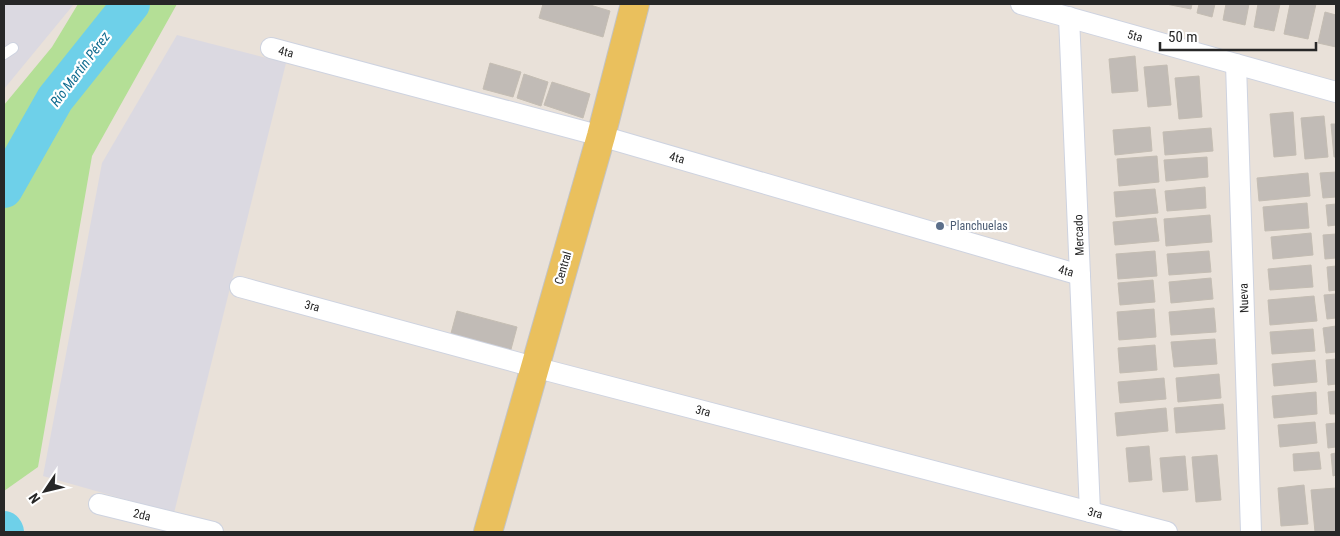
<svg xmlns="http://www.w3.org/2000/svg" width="1340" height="536" font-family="'Roboto Condensed',sans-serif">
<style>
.industrial{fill:#dbd9e1}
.green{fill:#b4df96}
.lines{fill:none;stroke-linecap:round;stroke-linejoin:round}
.river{stroke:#6ed0e9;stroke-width:38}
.building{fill:#c1bbb6;stroke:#c4bdb3}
.lane-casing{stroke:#ced3e0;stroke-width:12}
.street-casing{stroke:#ced3e0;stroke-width:22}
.primary-casing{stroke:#c3c3c3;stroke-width:30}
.lane{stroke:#fff;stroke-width:10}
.street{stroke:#fff;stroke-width:20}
.primary{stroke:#eac05d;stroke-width:28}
.service-dot{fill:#5c6f8a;stroke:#fff;stroke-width:2}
.labels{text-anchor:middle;stroke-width:4.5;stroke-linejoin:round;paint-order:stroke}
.street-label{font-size:12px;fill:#272727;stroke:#fff}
.service-label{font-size:12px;fill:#4e5e75;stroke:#fff;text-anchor:start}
.water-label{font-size:14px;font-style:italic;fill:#126d90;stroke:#fff}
</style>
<rect width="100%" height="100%" fill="#e9e1d9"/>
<g class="industrial">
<polygon points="4,4 74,4 4,89"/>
<polygon points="177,35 286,63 174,513 43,476 102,163"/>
</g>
<polygon class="green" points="78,4 177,4 92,156 38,467 4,491 4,105 52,47"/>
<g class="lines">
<g class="river">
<polyline points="4,189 55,99 131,4"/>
<polyline points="4,530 5,532"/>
</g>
</g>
<g class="building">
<polygon points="543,4 587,4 610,11 603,37 539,18"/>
<polygon points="1166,4 1192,4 1191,9"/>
<polygon points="1199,4 1215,4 1212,17 1197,13"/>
<polygon points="1226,4 1249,4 1245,25 1223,20"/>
<polygon points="1258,4 1280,4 1274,31 1254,27"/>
<polygon points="1290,4 1316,4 1308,39 1284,34"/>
<polygon points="1325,12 1336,15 1336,47 1318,43"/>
<polygon points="1135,56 1138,91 1112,93 1109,59"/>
<polygon points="490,63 521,72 513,97 483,89"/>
<polygon points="1167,65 1171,105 1148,107 1144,67"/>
<polygon points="524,74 548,82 541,106 517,98"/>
<polygon points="1199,76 1202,117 1179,119 1175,78"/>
<polygon points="552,82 590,94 583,118 544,105"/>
<polygon points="1293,112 1296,155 1274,157 1270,114"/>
<polygon points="1324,116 1328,157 1305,159 1301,118"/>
<polygon points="1331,124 1336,124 1336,157 1334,157"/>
<polygon points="1150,127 1152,151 1115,155 1113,130"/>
<polygon points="1211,128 1213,151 1165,155 1163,132"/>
<polygon points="1157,156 1159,182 1119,186 1117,159"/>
<polygon points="1207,157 1208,177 1166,181 1164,160"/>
<polygon points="1336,172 1336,197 1323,198 1320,173"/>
<polygon points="1308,173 1310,196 1259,201 1257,178"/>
<polygon points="1205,187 1206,208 1167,211 1165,191"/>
<polygon points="1155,189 1158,213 1116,217 1114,192"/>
<polygon points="1307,203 1309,228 1265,231 1263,207"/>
<polygon points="1336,204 1336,225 1328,226 1326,205"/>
<polygon points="1210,215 1212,242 1166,246 1164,219"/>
<polygon points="1156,218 1159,241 1115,245 1113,222"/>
<polygon points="1311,233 1313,255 1273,259 1271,237"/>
<polygon points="1336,234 1336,258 1325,259 1323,235"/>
<polygon points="1155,251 1157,276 1118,279 1116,254"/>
<polygon points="1209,251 1211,272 1169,275 1167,254"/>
<polygon points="1311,265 1313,287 1270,290 1268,269"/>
<polygon points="1336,266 1336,290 1329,291 1327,267"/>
<polygon points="1211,278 1213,299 1171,303 1169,282"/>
<polygon points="1153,280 1155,302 1120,305 1118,283"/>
<polygon points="1336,294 1336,318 1327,319 1324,295"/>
<polygon points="1314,296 1317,321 1270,325 1268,300"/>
<polygon points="1214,308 1216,332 1171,335 1169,312"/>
<polygon points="1154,309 1156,337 1119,340 1117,312"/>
<polygon points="457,311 517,327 510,353 450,337"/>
<polygon points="1336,326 1336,352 1326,353 1323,328"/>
<polygon points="1313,329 1315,351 1272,354 1270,332"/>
<polygon points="1215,339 1217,364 1174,367 1171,342"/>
<polygon points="1155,345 1157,370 1120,373 1118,348"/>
<polygon points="1336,359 1336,384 1328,385 1326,360"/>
<polygon points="1315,360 1317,382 1274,386 1272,364"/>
<polygon points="1219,374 1221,398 1178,402 1176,378"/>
<polygon points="1164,378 1166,399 1120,403 1118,382"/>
<polygon points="1336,391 1336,414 1330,414 1328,392"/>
<polygon points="1316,392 1317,414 1274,418 1272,396"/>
<polygon points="1223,404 1225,429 1176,433 1174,408"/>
<polygon points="1166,408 1168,431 1117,436 1115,413"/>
<polygon points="1315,422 1317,443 1280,447 1278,425"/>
<polygon points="1336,423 1336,447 1328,448 1326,424"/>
<polygon points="1149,446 1152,480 1129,482 1126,448"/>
<polygon points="1319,452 1321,469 1294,471 1293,454"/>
<polygon points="1336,453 1336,475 1333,476 1331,454"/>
<polygon points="1217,455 1221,500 1196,502 1192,457"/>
<polygon points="1185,456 1188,490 1163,492 1160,458"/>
<polygon points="1304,485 1308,524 1281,526 1278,488"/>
<polygon points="1336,488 1336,532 1315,532 1311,490"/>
</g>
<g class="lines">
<g class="lane-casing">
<polyline id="lane" points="4,54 13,48"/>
</g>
<g class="street-casing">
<g id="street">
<polyline points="1021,4 1336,92"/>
<polyline points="1069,17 1090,512"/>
<polyline points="271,48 601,136 1080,275"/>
<polyline points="1236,64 1251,532"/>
<polyline points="240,287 534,367 1167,532"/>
<polyline points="99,504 213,532"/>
</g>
</g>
<g class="primary-casing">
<polyline id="primary" points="488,532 601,136 635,4"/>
</g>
<use href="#lane" class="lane"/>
<use href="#street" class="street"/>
<use href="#primary" class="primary"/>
</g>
<circle class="service-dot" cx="940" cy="226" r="5"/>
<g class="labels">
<g class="street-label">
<text transform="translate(1135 36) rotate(16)" y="4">5ta</text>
<text transform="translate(286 52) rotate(15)" y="4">4ta</text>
<text transform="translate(677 158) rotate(16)" y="4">4ta</text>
<text transform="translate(1079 235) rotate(-92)" y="4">Mercado</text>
<text transform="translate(563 268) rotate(-74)" y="4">Central</text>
<text transform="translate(1066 271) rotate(16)" y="4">4ta</text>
<text transform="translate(1244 298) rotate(-92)" y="4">Nueva</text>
<text transform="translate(312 306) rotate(15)" y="4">3ra</text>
<text transform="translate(703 411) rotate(15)" y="4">3ra</text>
<text transform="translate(1095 513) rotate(15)" y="4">3ra</text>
<text transform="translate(142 515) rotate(14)" y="4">2da</text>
</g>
<g class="service-label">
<text x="950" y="230">Planchuelas</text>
</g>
<g class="water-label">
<text transform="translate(80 69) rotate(-53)" y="5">Río Martín Pérez</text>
</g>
</g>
<rect width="1340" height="536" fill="none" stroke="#272727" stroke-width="10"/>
<g transform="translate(45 491) rotate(235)" stroke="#ffffff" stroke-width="4" paint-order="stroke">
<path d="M0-4L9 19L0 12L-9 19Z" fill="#272727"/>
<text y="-8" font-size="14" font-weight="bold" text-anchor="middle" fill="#272727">N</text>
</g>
<path d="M1160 42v8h156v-8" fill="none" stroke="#272727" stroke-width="2.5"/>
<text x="1168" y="42" font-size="15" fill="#272727" stroke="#ffffff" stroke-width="4" paint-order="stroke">50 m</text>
</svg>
